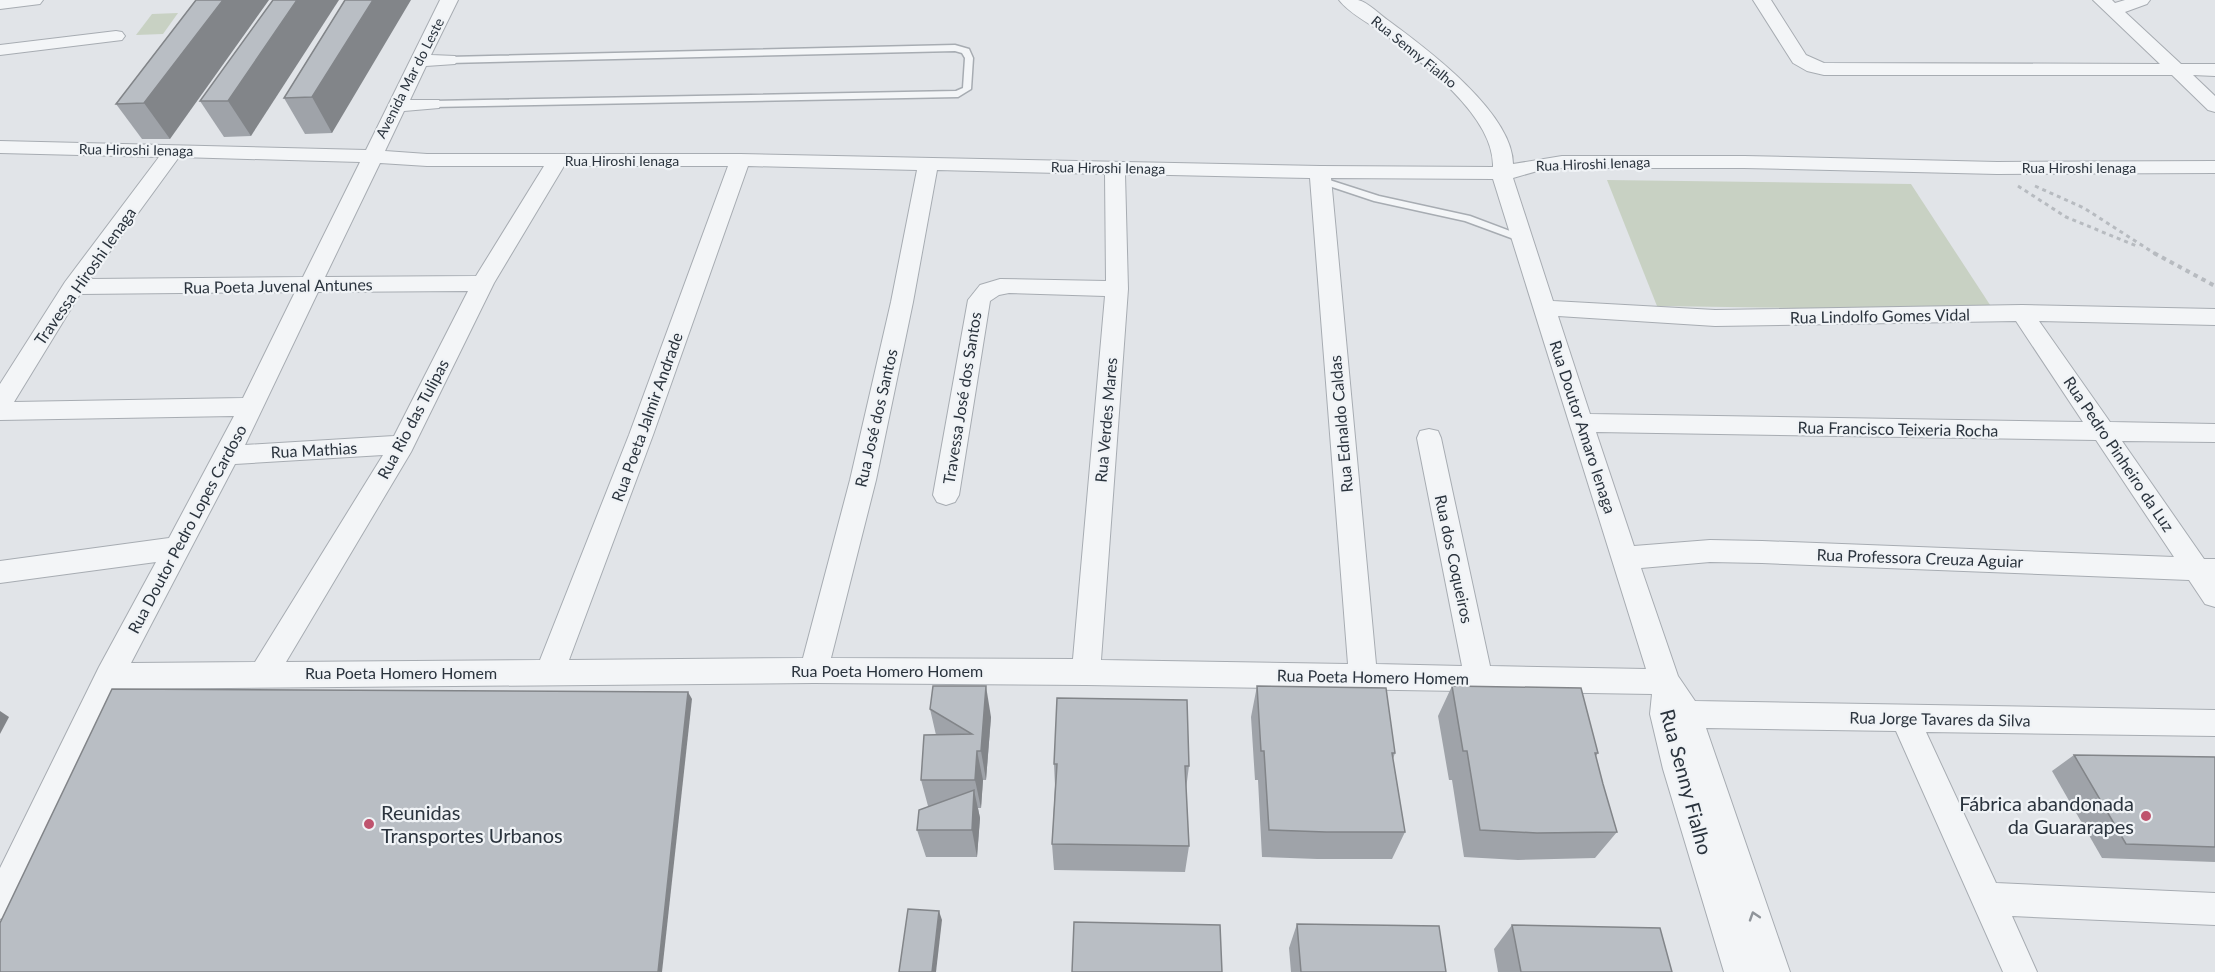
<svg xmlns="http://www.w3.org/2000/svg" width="2215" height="972" font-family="Lato,sans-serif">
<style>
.green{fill:#c8d1c3}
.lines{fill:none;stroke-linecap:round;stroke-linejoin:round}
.service-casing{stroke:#a7acb2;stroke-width:3}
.minor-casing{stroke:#a7acb2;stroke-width:2}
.path-far1{stroke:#b7bbc0;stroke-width:3;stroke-dasharray:4 4;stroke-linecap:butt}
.path{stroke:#b7bbc0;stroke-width:4;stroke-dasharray:4.5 4.5;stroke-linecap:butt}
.service{fill:#f3f5f7;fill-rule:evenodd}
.minor{fill:#f3f5f7;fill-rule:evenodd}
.wall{fill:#9fa3a9}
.shaded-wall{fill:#828589}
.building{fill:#b9bec4;stroke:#828589;stroke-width:1.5}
.oneway{stroke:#8f949a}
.poi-dot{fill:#bf546e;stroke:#f0f3f6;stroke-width:2}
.labels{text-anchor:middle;stroke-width:4.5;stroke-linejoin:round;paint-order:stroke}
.far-street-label{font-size:14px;fill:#2b343e;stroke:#f0f3f6}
.street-label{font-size:16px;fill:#2b343e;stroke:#f0f3f6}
.near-street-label{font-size:20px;fill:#2b343e;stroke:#f0f3f6}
.near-poi-label{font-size:20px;fill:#2b343e;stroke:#f0f3f6;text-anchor:end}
</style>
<rect width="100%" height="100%" fill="#e1e4e8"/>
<g class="green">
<polygon points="178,13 163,34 136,35 152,14"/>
<polygon points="1607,180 1911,184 1994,311 1657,306"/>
</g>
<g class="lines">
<g class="service-casing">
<g id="service">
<polygon points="955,45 969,49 973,58 971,89 958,97 432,107 428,104 432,101 956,91 963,88 965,58 962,53 955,51 449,63 445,60 449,57"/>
<polygon points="1320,177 1379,196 1470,216 1526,237 1527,239 1522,242 1465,221 1374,201 1317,182 1315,180"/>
</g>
</g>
<g class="minor-casing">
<g id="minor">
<polygon points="0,0 43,0 40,4 0,9"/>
<path d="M440 0H458L431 55 455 56 458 60 455 64 426 66 410 100H439L441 104 439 108 404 111 385 151 427 154H740L1320 166 1493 167C1495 115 1418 59 1380 31 1367 22 1349 13 1339 0 1345 0 1353 0 1358 0 1368 2 1380 15 1389 21 1427 49 1513 113 1513 164L1562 156H1744L1997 162 2215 161V173L1997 174 1744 168H1562L1541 170 1513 178 1553 301 1715 310 2022 305 2215 309V325L2039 321 2110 422 2215 424V442L2122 441 2204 559H2215V607L2205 604 2189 580 1762 563 1710 562 1641 568 1678 676 1695 701 2215 710V736L1926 732 1996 883 2215 893V925L2012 916 2037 972H2003L1896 731 1706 728 1790 972H1724L1663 769 1650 714 1652 694 1086 685 814 683 118 689 12 914 0 919V868L99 667 156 562 0 583V561L169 538 234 416 0 420V384L65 282 159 157 0 153V141L366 150ZM179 157 360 162 303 277 90 279ZM380 163 427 166H544L476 276 325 277ZM564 166H728L629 435 540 660 286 662 411 452 494 283ZM748 166 917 170 891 302 850 480 803 658 569 660 653 435ZM937 170 1105 174 1106 281 1000 279 980 285 968 300 933 495 937 502 946 505 955 502 959 495 990 301 999 295 1009 293 1105 296 1073 659 831 658 876 480 913 302ZM1125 174 1310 178 1348 664 1101 660 1128 289ZM1331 178 1493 179 1646 669 1490 666 1441 438 1438 431 1429 429 1420 431 1417 438 1462 666 1376 664ZM468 291 394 436 245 445 318 292ZM295 292 243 398 14 402 80 294ZM1558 316 1715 326 2016 321 2083 422 1590 414ZM1596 432 2096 440 2174 557 1762 541 1710 540 1634 546ZM383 455 255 662 131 663 235 464Z"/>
<polygon points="1753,0 1771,0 1806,55 1824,63 2160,64 2093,0 2112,0 2115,3 2125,0 2150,0 2147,4 2125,12 2181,64 2215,64 2215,76 2193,75 2215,96 2215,112 2208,110 2172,75 1824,75 1807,71 1793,63"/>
<polygon points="116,31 122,32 125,36 122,40 0,55 0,45"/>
</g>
</g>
<g class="path-far1">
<polyline points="2018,186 2066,217 2139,247"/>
<polyline points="2035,186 2084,208 2157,255"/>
</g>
<polyline class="path" points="2154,253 2215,286"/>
<use href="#service" class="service"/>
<use href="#minor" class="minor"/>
</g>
<g class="wall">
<polygon points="196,0 170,139 142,139 116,104"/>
<polygon points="273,0 251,136 224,137 200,101"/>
<polygon points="345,0 332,133 305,134 284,98"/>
<polygon points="1257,686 1395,753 1393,759 1405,832 1392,859 1317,859 1262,857 1258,780 1255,780 1251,717"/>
<polygon points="1452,686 1598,753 1596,756 1603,784 1617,832 1595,858 1518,860 1464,857 1452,780 1449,780 1438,716"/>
<polygon points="930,709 991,717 986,780 983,780 981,808 978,808 980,818 977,857 926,857 917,830 928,806 921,780 936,735"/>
<polygon points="2074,755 2215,757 2215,862 2102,858 2052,771"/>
<polygon points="1054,764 1189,766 1186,789 1189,846 1185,872 1054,870 1052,844 1055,786"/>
<polygon points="1297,924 1446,972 1291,972 1289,948"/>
<polygon points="1512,925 1672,972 1498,972 1494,949"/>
</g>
<g class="shaded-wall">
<polygon points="223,0 269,0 170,139 144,103"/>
<polygon points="297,0 339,0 251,136 228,101"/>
<polygon points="373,0 411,0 332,133 312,97"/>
<polygon points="986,686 991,717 986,780 981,751"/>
<polygon points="688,692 692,699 662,972 658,972"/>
<polygon points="0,711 9,717 0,734"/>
<polygon points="977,751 983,780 981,808 975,780"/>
<polygon points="974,790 980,818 977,857 972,830"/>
<polygon points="939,911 942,920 936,972 932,972"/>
</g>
<g class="building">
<polygon points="196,0 223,0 144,103 116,104"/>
<polygon points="273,0 297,0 228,101 200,101"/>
<polygon points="345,0 373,0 312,97 284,98"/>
<polygon points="933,686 986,686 981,751 977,751 975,780 921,780 924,735 972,734 930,709"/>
<polygon points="1257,686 1386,688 1395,753 1392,753 1405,832 1326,832 1269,830 1264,751 1261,751"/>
<polygon points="1452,686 1581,688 1598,753 1595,753 1603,784 1617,832 1537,833 1480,830 1467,751 1463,751"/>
<polygon points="112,689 688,692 658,972 0,972 0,923"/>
<polygon points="1057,698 1187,700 1189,766 1185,766 1189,846 1052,844 1057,764 1054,764"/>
<polygon points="2074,755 2215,757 2215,847 2126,844"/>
<polygon points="974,790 972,830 917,830 919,810"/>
<polygon points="908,909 939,911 932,972 899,972"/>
<polygon points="1074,922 1220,925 1222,972 1072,972"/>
<polygon points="1297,924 1439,926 1446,972 1301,972"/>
<polygon points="1512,925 1660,928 1672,972 1521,972"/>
</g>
<defs><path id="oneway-chevron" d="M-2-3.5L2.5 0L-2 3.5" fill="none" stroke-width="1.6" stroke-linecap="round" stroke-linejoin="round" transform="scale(1.5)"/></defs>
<use class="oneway" href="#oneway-chevron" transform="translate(1754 916) rotate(-108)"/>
<g class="poi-dot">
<circle cx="2146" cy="816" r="6"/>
<circle cx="369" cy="824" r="6"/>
</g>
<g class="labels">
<g class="far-street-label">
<text transform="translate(1414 52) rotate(39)" y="5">Rua Senny Fialho</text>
<text transform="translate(410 78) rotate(-63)" y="5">Avenida Mar do Leste</text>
<text transform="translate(136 150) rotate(1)" y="5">Rua Hiroshi Ienaga</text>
<text x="622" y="166">Rua Hiroshi Ienaga</text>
<text transform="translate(1593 164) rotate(-2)" y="5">Rua Hiroshi Ienaga</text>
<text transform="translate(1108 168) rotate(1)" y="5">Rua Hiroshi Ienaga</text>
<text x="2079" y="173">Rua Hiroshi Ienaga</text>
</g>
<g class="street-label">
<text transform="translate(85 276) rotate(-55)" y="6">Travessa Hiroshi Ienaga</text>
<text transform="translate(278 286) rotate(-1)" y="6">Rua Poeta Juvenal Antunes</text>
<text transform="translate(1880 316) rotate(-1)" y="6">Rua Lindolfo Gomes Vidal</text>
<text transform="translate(962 398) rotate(-81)" y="6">Travessa José dos Santos</text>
<text transform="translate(647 417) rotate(-70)" y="6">Rua Poeta Jalmir Andrade</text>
<text transform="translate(876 418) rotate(-77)" y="6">Rua José dos Santos</text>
<text transform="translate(413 419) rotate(-62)" y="6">Rua Rio das Tulipas</text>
<text transform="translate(1106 420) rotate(-85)" y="6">Rua Verdes Mares</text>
<text transform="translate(1341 424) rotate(-95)" y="6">Rua Ednaldo Caldas</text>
<text transform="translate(1583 427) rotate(72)" y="6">Rua Doutor Amaro Ienaga</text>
<text transform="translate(1898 429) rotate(1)" y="6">Rua Francisco Teixeria Rocha</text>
<text transform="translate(314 450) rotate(-3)" y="6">Rua Mathias</text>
<text transform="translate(2119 454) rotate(56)" y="6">Rua Pedro Pinheiro da Luz</text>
<text transform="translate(187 529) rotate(-62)" y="6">Rua Doutor Pedro Lopes Cardoso</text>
<text transform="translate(1920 558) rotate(2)" y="6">Rua Professora Creuza Aguiar</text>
<text transform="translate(1454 559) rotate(78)" y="6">Rua dos Coqueiros</text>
<text x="887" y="677">Rua Poeta Homero Homem</text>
<text x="401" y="679">Rua Poeta Homero Homem</text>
<text transform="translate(1373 677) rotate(1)" y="6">Rua Poeta Homero Homem</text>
<text transform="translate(1940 719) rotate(1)" y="6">Rua Jorge Tavares da Silva</text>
</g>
<g class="near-street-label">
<text transform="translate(1686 782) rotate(75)" y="7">Rua Senny Fialho</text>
</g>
<g class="near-poi-label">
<text x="2134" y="811">Fábrica abandonada<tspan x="2134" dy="23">da Guararapes</tspan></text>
<text x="381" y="820" text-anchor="start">Reunidas<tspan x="381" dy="23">Transportes Urbanos</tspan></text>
</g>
</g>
</svg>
